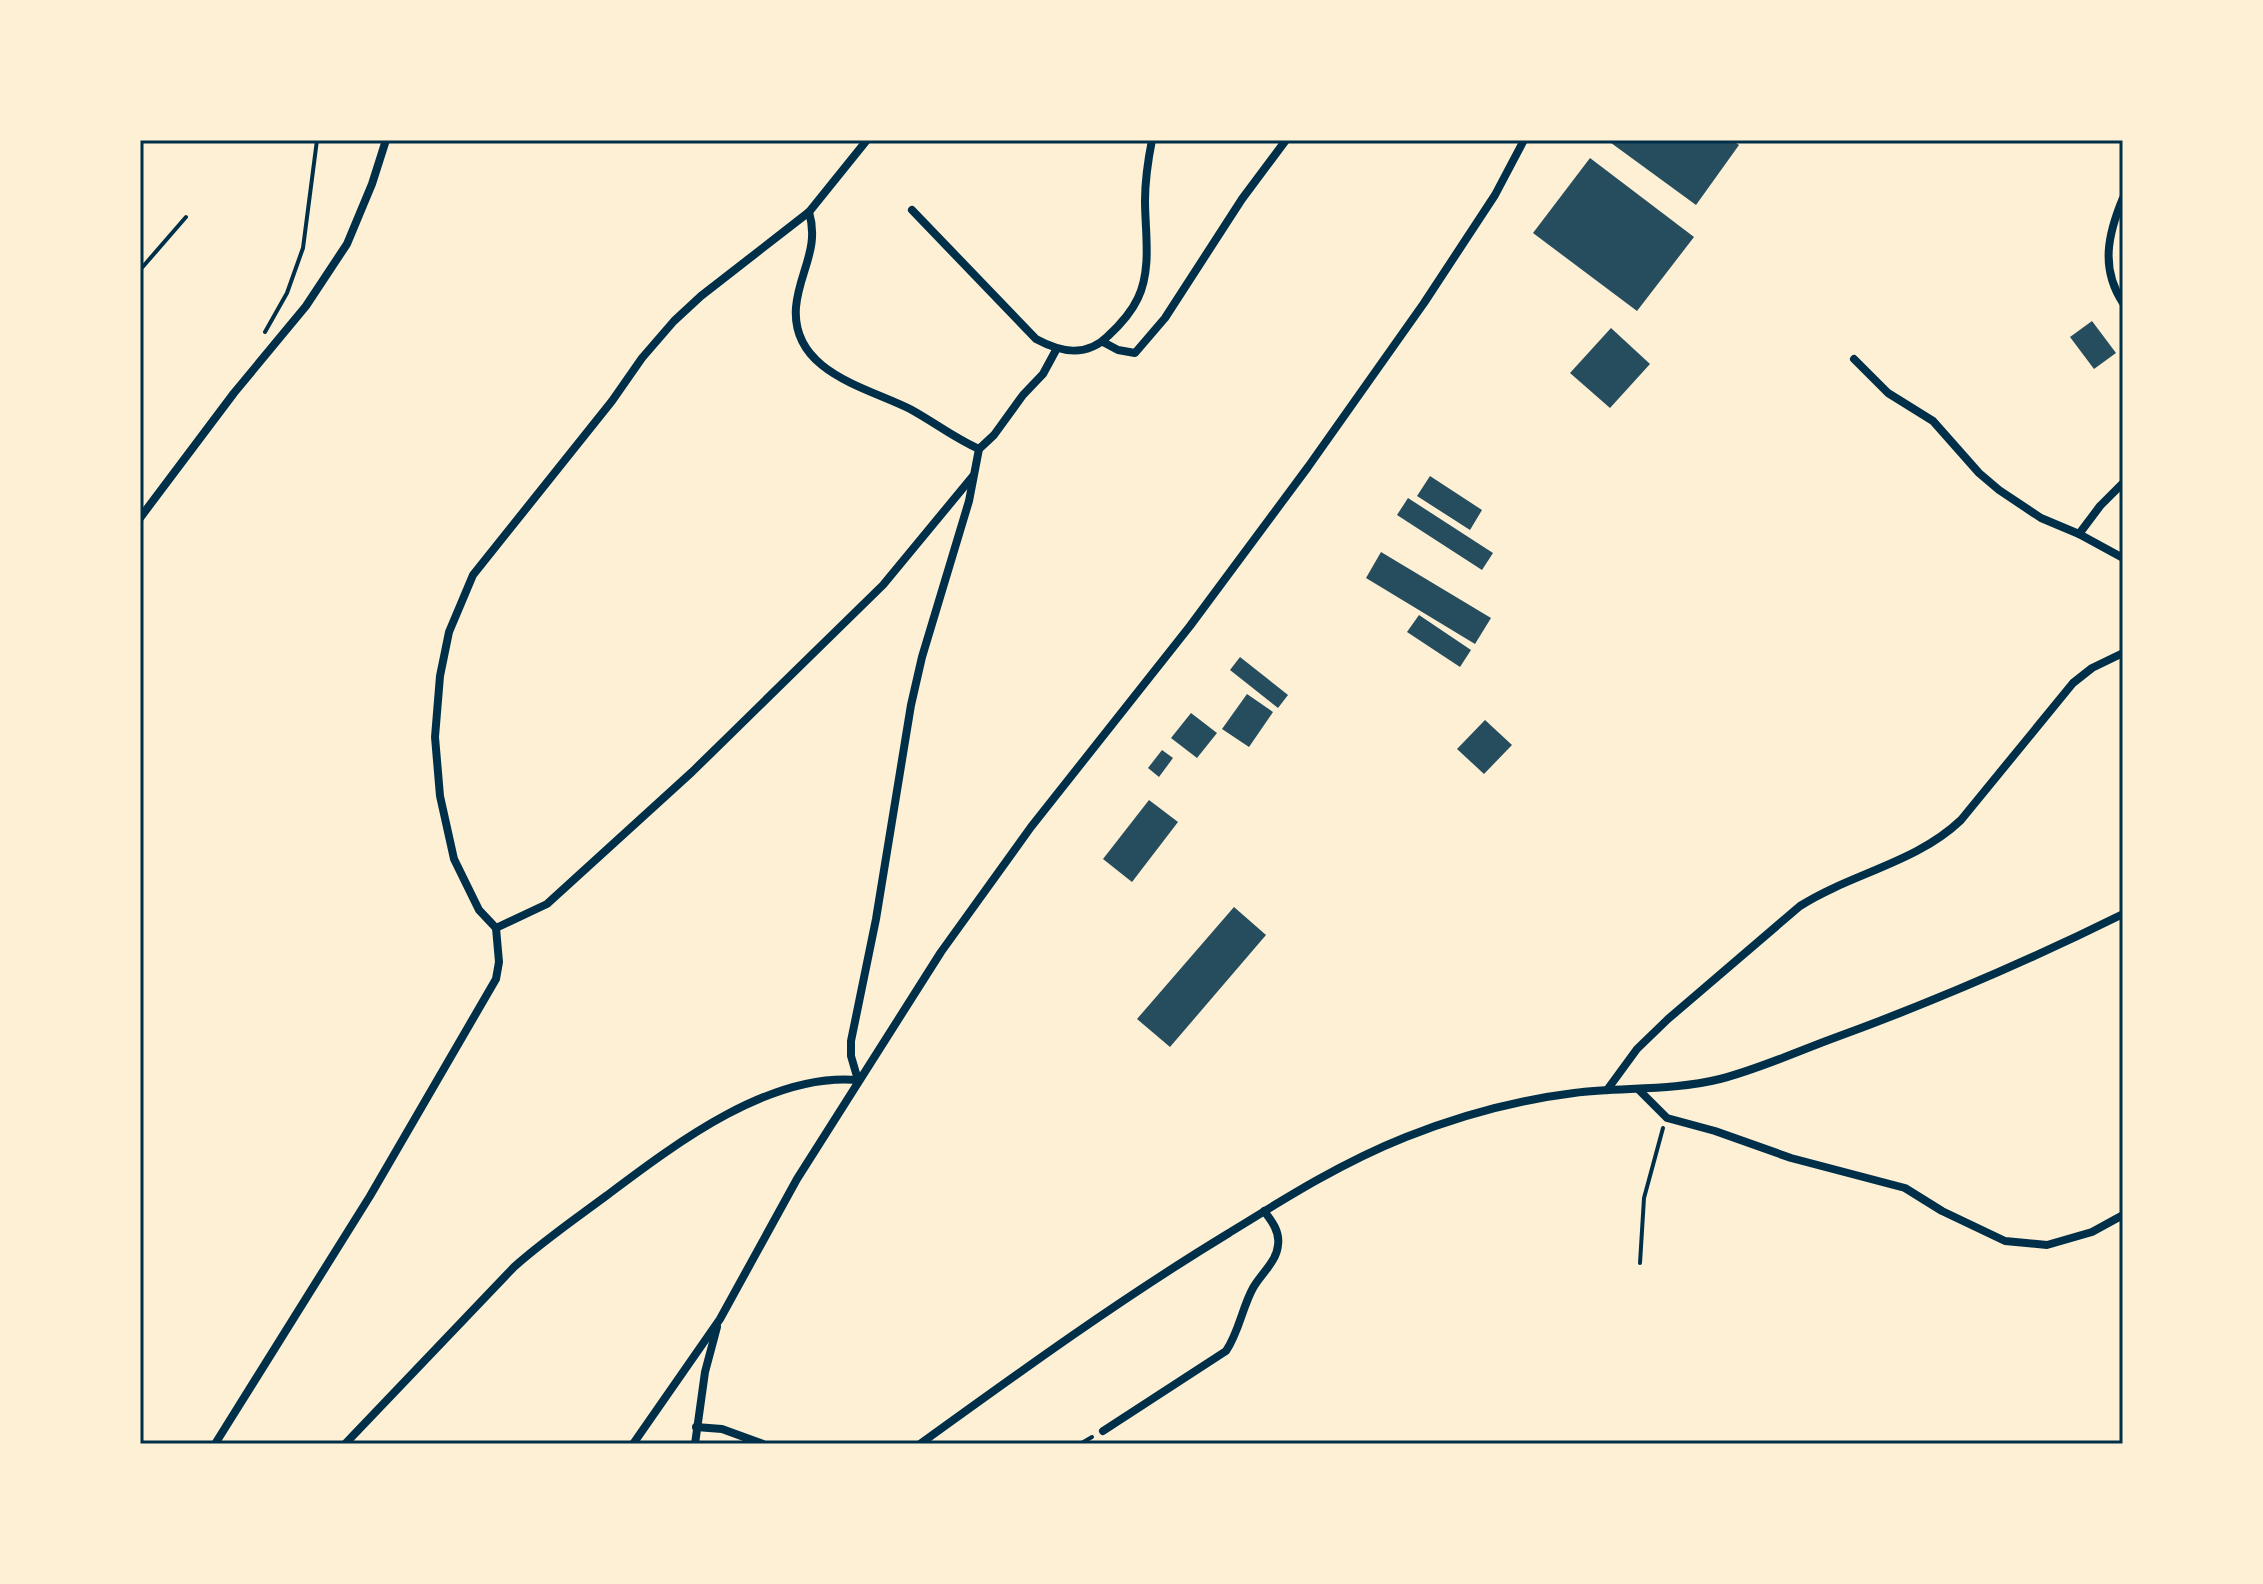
<svg xmlns="http://www.w3.org/2000/svg" width="2263" height="1584" font-family="'PT Sans',sans-serif">
<style>
.building{fill:#264d5e}
.lines{fill:none;stroke-linecap:round;stroke-linejoin:round}
.path{stroke:#003049;stroke-width:4}
.minor{stroke:#003049;stroke-width:8}
.neatline{fill:none;stroke:#003049;stroke-width:3}
</style>
<rect width="100%" height="100%" fill="#fdf0d5"/>
<g class="building">
<polygon points="1607,140 1732,140 1739,145 1696,205"/>
<polygon points="1590,158 1694,237 1637,311 1533,233"/>
<polygon points="2092,321 2116,353 2094,369 2070,337"/>
<polygon points="1611,328 1650,364 1610,408 1570,373"/>
<polygon points="1430,476 1482,510 1470,530 1417,496"/>
<polygon points="1408,498 1493,553 1482,570 1397,515"/>
<polygon points="1381,552 1491,618 1475,644 1366,578"/>
<polygon points="1419,615 1471,650 1460,667 1407,632"/>
<polygon points="1240,657 1288,695 1278,708 1230,670"/>
<polygon points="1247,694 1273,712 1249,747 1222,729"/>
<polygon points="1191,713 1217,733 1197,758 1171,738"/>
<polygon points="1485,720 1512,745 1484,774 1457,749"/>
<polygon points="1162,750 1173,758 1159,777 1148,768"/>
<polygon points="1149,800 1178,822 1132,882 1103,859"/>
<polygon points="1234,907 1266,935 1170,1047 1137,1019"/>
</g>
<g class="lines">
<g class="path">
<polyline points="140,270 186,217"/>
<polyline points="265,332 287,293 303,248 317,140"/>
<polyline points="1640,1263 1644,1198 1663,1128"/>
<polyline points="1080,1444 1092,1437"/>
</g>
<g class="minor">
<path d="M2123 198C2108 234 2100 268 2123 303"/>
<path d="M912 210 1036 339C1060 352 1086 358 1108 336 1120 325 1131 313 1138 298 1152 269 1145 231 1145 201 1145 180 1148 160 1152 140"/>
<path d="M809 212C820 249 799 272 796 307 791 372 866 387 910 409 934 422 954 438 979 449"/>
<polyline points="1103,342 1118,350 1135,353 1165,318 1242,199 1286,140"/>
<polyline points="1854,359 1888,393 1933,421 1979,473 1999,490 2041,518 2079,534 2123,558"/>
<polyline points="140,518 234,393 306,306 347,244 372,184 386,140"/>
<polyline points="2079,534 2100,506 2123,483"/>
<polyline points="496,928 547,904 692,772 883,585 973,476"/>
<polyline points="858,1080 851,1056 851,1041 876,919 911,705 922,657 969,501 979,449 994,435 1023,395 1043,374 1056,350"/>
<path d="M1607 1090 1637 1049 1668 1019 1800 906C1852 873 1916 863 1961 820L2073 683 2092 668 2123 653"/>
<polyline points="1639,1090 1667,1118 1715,1131 1791,1158 1905,1188 1942,1211 2005,1241 2047,1245 2092,1232 2123,1215"/>
<polyline points="696,1427 722,1429 763,1444"/>
<path d="M1103 1431 1226 1351C1239 1332 1242 1308 1253 1288 1261 1274 1277 1261 1278 1245 1280 1232 1272 1221 1264 1211"/>
<polyline points="215,1444 370,1196 496,979 499,962 496,928 479,910 454,859 440,796 435,737 440,676 449,632 473,575 612,401 642,358 674,321 701,296 809,212 867,140"/>
<path d="M345 1444 514 1267C543 1241 575 1219 606 1196 674 1145 769 1072 858 1080"/>
<polyline points="633,1444 720,1319 797,1179 941,952 1031,827 1190,626 1308,467 1424,303 1495,195 1524,140"/>
<polyline points="695,1444 705,1372 717,1327"/>
<path d="M920 1444C1021 1371 1122 1298 1229 1233 1287 1197 1343 1162 1406 1137 1459 1116 1518 1100 1574 1093 1623 1087 1672 1091 1720 1079 1759 1069 1796 1052 1834 1038 1933 1002 2028 961 2123 914"/>
</g>
</g>
<rect width="2263" height="1584" fill="none" stroke="#fdf0d5" stroke-width="284"/>
<rect x="142" y="142" width="1979" height="1300" class="neatline"/>
</svg>
